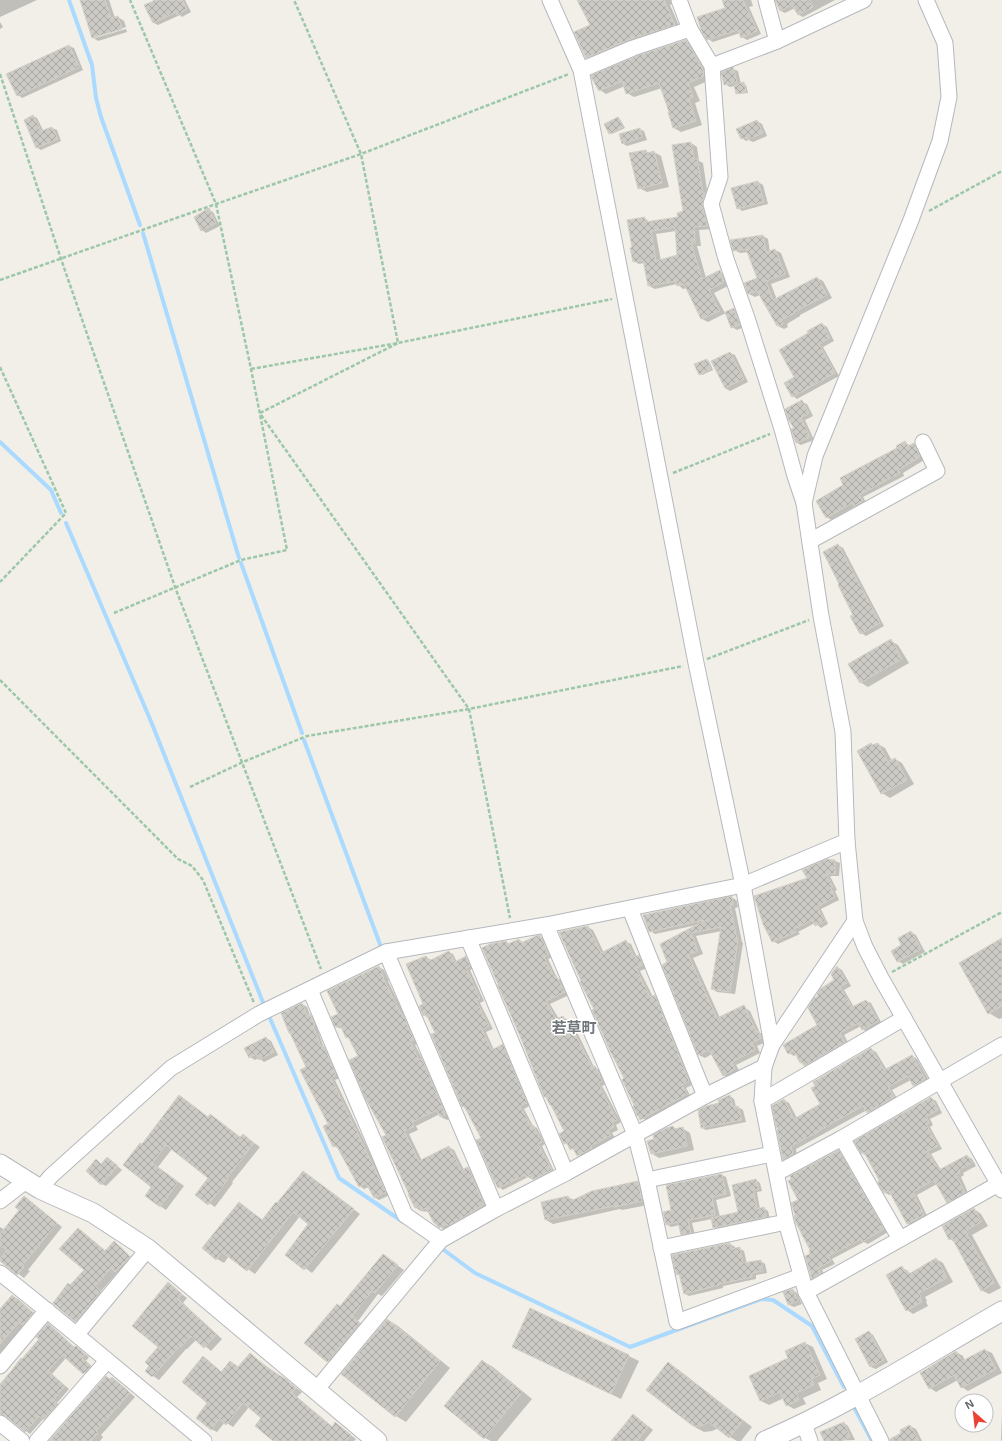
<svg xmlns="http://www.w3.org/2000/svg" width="1002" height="1441" font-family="Arial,'Noto Sans JP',sans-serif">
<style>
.shadow{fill:#0003;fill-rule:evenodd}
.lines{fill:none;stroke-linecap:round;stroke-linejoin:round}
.stream{stroke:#aadaff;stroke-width:4}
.building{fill:url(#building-cross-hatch);stroke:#d6d1c6;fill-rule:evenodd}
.minor-casing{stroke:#b5b8bc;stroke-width:17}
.tertiary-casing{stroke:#b5b8bc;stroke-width:21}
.path{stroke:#9cc7a9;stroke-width:2.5;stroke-dasharray:4 2;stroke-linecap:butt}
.minor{stroke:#fff;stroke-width:15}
.tertiary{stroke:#fff;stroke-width:19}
.labels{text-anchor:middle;stroke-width:3;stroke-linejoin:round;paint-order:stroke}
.quarter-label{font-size:15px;font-weight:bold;fill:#70757a;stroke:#fff}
</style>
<defs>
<pattern id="building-cross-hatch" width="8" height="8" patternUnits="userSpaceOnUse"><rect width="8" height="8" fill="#cccac5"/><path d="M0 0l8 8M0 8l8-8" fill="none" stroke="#a9a8a4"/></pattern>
</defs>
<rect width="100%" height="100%" fill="#f1efe8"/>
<g class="shadow">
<polygon points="0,0 37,0 0,17"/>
<polygon points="81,0 109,0 115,18 118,17 124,21 126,27 95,36 95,38 126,29 127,32 98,41 92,37"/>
<polygon points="153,0 185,0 191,12 182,17 180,15 158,25 154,23"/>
<polygon points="579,0 672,0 673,3 670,5 680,28 593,61 586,58 591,26"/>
<polygon points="723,0 751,0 753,6 749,7 761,34 747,40 742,37 740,33 713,42 708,39 727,9"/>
<polygon points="779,0 835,0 803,17 799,15 795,8 785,13 781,11 777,2"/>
<polygon points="0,22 3,27 0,29"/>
<polygon points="686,41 693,45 710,73 710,80 694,87 700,101 695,103 702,125 681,132 674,128 662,88 634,97 627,93 625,86 606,94 600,90"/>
<polygon points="69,46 74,48 83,70 22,98 18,95"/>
<polygon points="733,69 738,71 741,84 746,85 748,93 739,94 737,93 735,86 730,87 725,84"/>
<polygon points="33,116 37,118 44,132 52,128 57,130 61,141 41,150 36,147"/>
<polygon points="618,118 620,119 625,128 612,134 610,133"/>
<polygon points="757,121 762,124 767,136 753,142 749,140 746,141 742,138"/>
<polygon points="639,129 644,131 647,140 627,146 622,143"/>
<path d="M691 143 697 147 699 161 703 163 713 229 699 230 701 246H697L706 278 720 272 725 275 730 285 714 293 725 313 734 310 739 312 744 327 737 330 732 327 726 313 708 322 702 319 687 288 683 289 677 284 655 289 649 286 644 263 639 264 633 261V248L644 218 650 222 679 218 684 212ZM676 231 678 256 661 261 656 234Z"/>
<polygon points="646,151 649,153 654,152 661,156 669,187 647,192 639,188"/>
<polygon points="758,182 763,185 768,204 742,211 738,208"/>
<polygon points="209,210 213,212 220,226 206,233 202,230"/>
<polygon points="763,236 768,239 770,252 775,250 781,253 790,277 771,284 777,300 817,278 823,281 832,298 800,315 800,316 787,324 788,327 784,329 778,326 760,295 755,297 749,294 758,278 749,252 740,253 734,250"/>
<polygon points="822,324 827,327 834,341 823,347 839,376 797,399 793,396 795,377"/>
<polygon points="730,353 735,355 748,382 730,391 725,388 712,362"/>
<polygon points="707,360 709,361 713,370 702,375 700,374"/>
<polygon points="802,402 807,404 813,416 805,420 814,440 801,445 797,443 793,430 795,429"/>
<polygon points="905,442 910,446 914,444 919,447 924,460 903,473 904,476 863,497 867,504 860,508 856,506 831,520 827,517 845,486 898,448"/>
<polygon points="838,545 843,548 884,626 866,636 861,633 855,615"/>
<polygon points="891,641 898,645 909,663 868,687 860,682"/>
<polygon points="878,744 885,748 892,761 895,759 902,763 914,784 890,798 882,793 873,746"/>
<polygon points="827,860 835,861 840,863 839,876 830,876 837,890 835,891 839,900 821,909 828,924 821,928 815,923 798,932 800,934 778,944 773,941 808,878"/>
<polygon points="732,897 737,901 738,907 735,908 742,942 743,943 735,994 717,992 712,989 722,931 696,936 703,954 693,958 720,1018 745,1008 750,1011 760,1033 763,1034 766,1042 757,1046 760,1053 736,1065 740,1072 729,1078 723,1075 712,1054 705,1058 699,1055 663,965 669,963 662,944 697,925 655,934 650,931"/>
<polygon points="588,927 593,930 604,953 626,942 631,944 637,957 639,956 644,959 647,968 640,971 653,997 655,996 660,999 694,1084 686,1088 691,1097 646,1120 640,1117 626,1079 595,1009"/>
<polygon points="911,932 916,935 925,952 903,964 898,961 903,946"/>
<polygon points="540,936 545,939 553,957 548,959 557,978 561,980 569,995 550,1004 559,1019 563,1017 568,1020 573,1029 577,1032 594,1067 599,1070 606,1084 602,1086 621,1122 616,1125 618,1130 612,1133 615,1138 595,1148 596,1151 583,1158 565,1143 566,1132 548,1098 545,1097 506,942 510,944 519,940 524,943"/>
<polygon points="1002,939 1002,1018 999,1019 989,1013"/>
<polygon points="449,952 453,954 457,962 466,958 470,960 474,968 470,970 484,1001 480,1003 493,1029 486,1032 494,1050 503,1045 507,1048 531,1105 524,1109 533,1126 537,1128 545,1144 542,1146 555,1173 538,1182 533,1178 531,1179 528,1177 503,1190 499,1187 482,1138 466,1108 463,1106 436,1033 428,1018 424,1015 426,957 431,960"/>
<polygon points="379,967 384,970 389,981 388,981 405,1016 408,1018 419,1043 415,1045 423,1060 427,1063 451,1118 447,1120 441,1117 440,1114 416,1126 418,1130 409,1134 422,1161 449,1147 454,1150 464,1170 468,1168 473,1171 489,1208 445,1230 434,1223 429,1212 421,1211 416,1208 387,1135 359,1056 351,1040 347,1037 343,1029 336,1027 333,1018 339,1014"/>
<polygon points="837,967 842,970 851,986 844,990 854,1007 866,1001 871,1003 882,1024 867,1032 863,1029 861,1026 844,1035 849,1044 809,1068 801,1063 797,1054 794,1056 789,1053 819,1025 835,980"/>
<polygon points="302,1004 307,1007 310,1015 315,1018 319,1027 317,1028 324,1048 329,1050 340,1078 335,1080 390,1195 379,1200 374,1197 369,1187 364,1189 360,1186 338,1148 334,1146 329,1124 308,1068"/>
<polygon points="266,1038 271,1041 278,1055 264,1062 259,1058 255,1060 250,1057"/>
<polygon points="871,1049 876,1052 887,1070 912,1056 917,1059 930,1082 919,1088 914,1085 911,1080 892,1090 898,1100 873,1115 867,1110 796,1149 797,1157 789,1162 784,1159 784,1100 789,1103 797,1118 821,1105"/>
<polygon points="180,1096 209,1118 216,1119 241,1138 243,1135 260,1147 232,1182 233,1183 215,1207 197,1195 210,1177 172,1149 158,1167 184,1186 166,1210 160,1206 153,1187 142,1145"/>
<polygon points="730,1096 734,1099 736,1107 738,1107 743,1110 746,1122 706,1130 702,1128 720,1104"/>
<polygon points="931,1098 936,1101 942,1113 930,1119 933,1125 930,1127 942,1149 931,1154 941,1170 967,1156 972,1159 976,1166 963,1173 964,1175 961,1177 969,1195 952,1205 947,1202 937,1184 917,1195 928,1218 913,1226 908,1224 892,1194 890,1195 885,1193 879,1183 880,1180 867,1156 862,1153"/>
<polygon points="673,1127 678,1129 682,1128 690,1133 694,1150 659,1158 651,1153 655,1140"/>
<polygon points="839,1151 843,1154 888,1232 868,1244 864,1242 832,1259 835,1264 822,1270 825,1276 817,1281 812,1278 812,1254 799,1200"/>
<polygon points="108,1158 122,1170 106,1186 102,1184 97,1161 102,1164"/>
<polygon points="722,1175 726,1177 731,1196 716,1200 720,1217 739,1213 756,1180 760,1183 762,1191 757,1192 760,1209 764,1208 768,1211 770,1219 718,1230 714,1227 712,1219 692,1223 695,1235 686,1237 682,1234 680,1225 671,1227 666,1224 672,1211"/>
<polygon points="310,1176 360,1214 312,1273 286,1254 310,1224 300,1216 255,1274 229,1256 224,1263 217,1259 239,1203 263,1220 278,1204"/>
<polygon points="638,1182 644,1185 648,1205 622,1210 620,1209 553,1224 546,1220 542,1202 568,1197 574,1200"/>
<polygon points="30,1201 44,1212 44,1213 62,1227 28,1270 30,1271 24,1278 0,1260 0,1227 5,1230 21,1210"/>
<polygon points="974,1209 981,1214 988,1226 972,1235 1001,1288 989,1294 981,1290 954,1242 950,1239"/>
<polygon points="78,1229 84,1233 106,1251 114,1243 120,1246 135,1261 122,1275 118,1272 101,1291 107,1296 82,1325 76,1321 54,1303 85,1270"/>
<polygon points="730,1244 735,1247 735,1249 739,1248 744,1251 747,1264 761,1261 765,1264 767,1273 756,1275 756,1279 723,1286 723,1288 689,1296 685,1294 680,1276 677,1274"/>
<polygon points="383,1255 404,1270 382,1296 378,1294 358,1321 366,1327 334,1365 305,1343 340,1307"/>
<polygon points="936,1259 943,1263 953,1282 925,1297 927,1301 926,1302 928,1306 913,1314 907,1310 902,1267 911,1274"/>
<polygon points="168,1284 187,1298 183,1303 222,1339 211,1351 197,1339 187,1349 186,1349 159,1380 146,1371 151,1366 159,1347"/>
<polygon points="793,1290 797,1293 802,1304 794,1307 789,1305 784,1293"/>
<polygon points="12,1296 18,1299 39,1317 0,1355 0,1310"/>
<polygon points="531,1309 639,1361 621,1399 523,1352"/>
<polygon points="388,1320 398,1326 450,1368 406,1422 396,1416 343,1374"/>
<polygon points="869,1332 873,1335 888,1362 876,1369 871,1367"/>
<polygon points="805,1343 813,1347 827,1379 818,1383 821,1390 803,1398 806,1404 794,1409 787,1405 784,1398 769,1405 761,1401 750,1377 789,1359"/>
<polygon points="76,1347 89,1357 86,1361 95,1369 89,1376 66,1358 52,1374 69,1389 57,1403 62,1407 49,1421 44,1418 30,1434 9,1418 0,1414 0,1384 9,1373 10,1373"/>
<polygon points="985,1350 992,1353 1002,1373 968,1391 962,1387 958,1380 936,1392 930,1388 956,1352 963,1356 965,1361"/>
<polygon points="250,1354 302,1392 297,1397 333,1427 336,1424 356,1439 354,1441 273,1441 274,1440 263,1418 249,1407 233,1427 225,1422 217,1432 211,1429 204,1357 222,1372 231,1362 239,1367"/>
<polygon points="482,1361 493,1367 532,1399 497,1441 491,1441 485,1438"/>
<polygon points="669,1364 679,1370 752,1427 741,1441 737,1441 730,1437 719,1428 712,1431 704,1432 693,1426"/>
<polygon points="112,1379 118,1382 135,1397 101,1435 103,1437 100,1441 50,1441"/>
<polygon points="1002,1412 1002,1441 1001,1440"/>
<polygon points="638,1418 653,1430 644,1441 619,1441"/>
<polygon points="844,1423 848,1426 855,1440 825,1441"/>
<polygon points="910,1426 916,1429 922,1441 890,1441 902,1433"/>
</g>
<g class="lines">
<g class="stream">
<polyline points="69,0 92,65 96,98 101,117 140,225"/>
<polyline points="143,233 239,558"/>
<polyline points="0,442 51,490 61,513"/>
<polyline points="66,523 150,719 264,1005"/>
<polyline points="241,563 302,733"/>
<polyline points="304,740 381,947"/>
<polyline points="269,1016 339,1178 403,1222"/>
<polyline points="444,1250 475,1273 630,1347 761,1299 773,1300 812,1326 844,1387"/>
<polyline points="855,1409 872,1441"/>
</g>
</g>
<g class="building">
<polygon points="80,0 105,0 111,18 118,16 122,29 92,38"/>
<polygon points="156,0 182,0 187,9 177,15 176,12 153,23 144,5"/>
<polygon points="577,0 664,0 675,25 630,39 586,58 574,32 590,25"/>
<polygon points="722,0 743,0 757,31 741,38 738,30 707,40 701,30 697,17 725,8"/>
<polygon points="775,0 810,0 813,7 798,15 792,5 780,11"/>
<polygon points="686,40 703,69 704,76 688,83 693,97 689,99 696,121 673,128 668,112 669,112 659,83 626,94 622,81 599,91 591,77 591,75 636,56"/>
<polygon points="69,45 79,67 17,96 6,74"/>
<polygon points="733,67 737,82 724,85 721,72"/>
<polygon points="744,82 746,92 736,94 734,85"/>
<polygon points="33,115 41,131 52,127 58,139 36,148 24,120"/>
<polygon points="618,117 623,127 609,134 604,124"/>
<polygon points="757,120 763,133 747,140 746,137 741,139 736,129"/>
<polygon points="640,128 642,137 622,144 619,134"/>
<path d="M691 142 694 159H697L703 193H705L702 206 708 226 694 227 695 243H691L702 279 720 270 724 282 709 290 720 311 701 319 684 284 677 286 675 281 648 286 643 260 633 262 630 248 632 247 627 220 645 217V222L678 217 677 213 683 211 672 145ZM675 227 677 255 656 261 651 231Z"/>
<polygon points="646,150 647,153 654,151 662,183 638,189 629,153"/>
<polygon points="758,181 764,202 737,209 731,188"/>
<polygon points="209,208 216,223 201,231 194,217"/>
<polygon points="763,235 766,252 775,249 785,274 766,281 773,300 817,277 827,295 794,312 795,313 781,320 783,324 777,326 757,291 748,294 744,283 757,278 746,249 733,251 730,240"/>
<polygon points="734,308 740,325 731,328 725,312"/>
<polygon points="822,323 830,338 819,344 835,373 792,397 784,383 794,377 779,350 808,333 807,331"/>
<polygon points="730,352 744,379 725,388 711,361"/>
<polygon points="707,359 711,369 699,375 694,364"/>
<polygon points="802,400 809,413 801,418 810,437 796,443 791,429 794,428 788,419 785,409"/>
<polygon points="905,441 908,446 914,443 920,457 898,470 900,473 859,495 863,501 854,506 852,503 826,518 816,501 843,485 840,478 897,448 896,446"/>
<polygon points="838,544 880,623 860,634 850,616 853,615 838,585 839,584 823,552"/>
<polygon points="891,639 902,659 860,683 848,664"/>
<polygon points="871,743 872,745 878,743 888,762 895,758 907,780 881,794 857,751"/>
<polygon points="826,859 835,860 835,874 826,874 833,887 831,888 835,897 817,907 825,921 815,926 812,920 794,929 796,932 772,942 763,924 754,896 807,878 802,870"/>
<polygon points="732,896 733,905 730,905 737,939 738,939 730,992 711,989 721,927 691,933 698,951 688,955 717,1018 744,1005 756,1031 757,1030 762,1038 752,1043 755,1050 732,1062 735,1069 723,1076 709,1050 698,1055 662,965 667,962 660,944 704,921 704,920 649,932 643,915"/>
<polygon points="588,926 601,953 626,940 634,957 639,955 643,965 636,968 650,997 655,995 689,1081 682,1085 687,1094 640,1120 638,1115 637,1116 633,1106 634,1105 622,1080 624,1078 610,1051 592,1010 594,1009 580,982 581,981 559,932"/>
<polygon points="911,931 921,949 897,962 891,951 901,945 898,938"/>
<polygon points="540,935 549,954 544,957 554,977 556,976 565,992 546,1001 556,1019 563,1016 570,1029 572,1028 592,1067 595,1066 602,1081 598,1083 617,1120 612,1122 614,1127 608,1130 611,1135 591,1146 592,1148 577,1156 573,1148 570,1150 567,1143 564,1144 559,1134 564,1131 551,1105 550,1105 546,1097 544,1097 520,1036 497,984 498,984 482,948 490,944 506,941 508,944 519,939 521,943 536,936"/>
<polygon points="1002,938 1002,1006 988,1014 959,963"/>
<polygon points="449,951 455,962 466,956 470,966 466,968 480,998 476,1000 489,1026 482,1030 492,1050 503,1044 527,1103 520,1106 531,1126 533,1125 542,1142 538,1144 552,1170 533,1180 530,1175 526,1177 525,1175 498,1188 494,1181 476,1140 481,1138 464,1106 462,1107 431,1034 435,1033 426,1014 423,1016 419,1006 423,1004 406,964 426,956 429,961"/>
<polygon points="379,966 384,978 383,978 401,1014 403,1014 414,1040 410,1041 419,1060 422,1059 446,1115 440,1117 437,1110 412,1122 414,1127 404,1131 419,1161 449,1146 461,1170 468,1167 484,1205 448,1226 447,1224 439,1228 435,1223 434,1223 426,1208 421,1210 419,1206 415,1208 408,1194 409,1194 382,1137 386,1135 365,1098 349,1060 358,1056 348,1037 346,1038 340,1025 335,1027 331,1017 338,1014 327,991"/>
<polygon points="837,966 847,983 840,987 852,1007 866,1000 878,1021 862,1030 858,1023 840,1033 845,1042 804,1066 802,1062 800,1063 794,1051 788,1054 783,1045 817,1025 808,1008 814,998 818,996 817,994 820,989 834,980 831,974"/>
<polygon points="302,1003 307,1015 310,1014 315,1025 313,1026 321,1047 324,1046 336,1075 331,1078 386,1192 374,1198 366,1183 359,1187 336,1145 333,1147 323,1126 328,1124 326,1120 300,1070 306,1067 290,1033 289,1033 281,1013"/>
<polygon points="266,1037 274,1052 259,1060 256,1054 249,1058 244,1048"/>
<polygon points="871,1048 884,1070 912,1055 925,1079 913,1086 908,1076 888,1087 894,1097 867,1113 863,1106 818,1131 818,1132 791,1146 793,1154 783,1160 777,1130 778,1130 776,1126 772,1106 784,1099 794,1119 820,1104 811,1088 815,1086 813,1082"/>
<polygon points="179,1095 208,1117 210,1114 240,1137 243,1134 254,1143 227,1178 228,1179 208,1205 195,1195 208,1178 166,1145 152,1163 178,1182 160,1207 145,1196 151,1187 123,1165 140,1143 142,1144"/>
<polygon points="730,1095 733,1107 738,1106 742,1120 701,1128 698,1110 706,1106 719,1103 718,1100"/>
<polygon points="931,1097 938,1110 926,1117 929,1123 926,1124 938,1146 927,1151 939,1170 967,1155 972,1163 959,1170 960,1173 956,1174 965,1193 947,1203 934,1180 913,1192 924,1215 907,1224 889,1191 884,1193 878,1183 879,1180 864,1152 861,1154 854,1141"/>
<polygon points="673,1126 674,1129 683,1127 687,1146 651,1154 647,1141 654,1139 653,1135 666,1128"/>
<polygon points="839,1150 884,1229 862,1242 861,1239 828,1256 831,1261 818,1268 821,1273 812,1279 805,1256 810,1254 809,1251 810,1250 796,1223 794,1216 795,1215 791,1203 798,1200 788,1181 791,1179 790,1176"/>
<polygon points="107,1157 118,1166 101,1185 86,1171 96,1159 101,1164"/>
<polygon points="303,1171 354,1209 304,1270 285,1255 308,1224 293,1212 247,1271 222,1252 216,1260 202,1248 239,1202 262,1220 276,1202 277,1203"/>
<polygon points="722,1174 726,1194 712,1197 715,1215 688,1220 691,1233 681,1235 678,1222 666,1225 663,1212 671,1210 666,1185"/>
<polygon points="756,1179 759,1189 753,1190 757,1209 764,1207 766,1217 713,1228 711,1218 738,1212 732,1185"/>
<polygon points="638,1181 642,1201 614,1207 614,1206 545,1220 541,1202 568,1196 571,1201 592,1191"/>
<polygon points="24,1196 57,1223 22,1266 24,1267 17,1275 0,1261 0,1259 7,1250 0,1245 0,1234 19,1210 15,1207"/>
<polygon points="974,1208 981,1222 965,1231 994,1283 981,1291 952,1238 949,1240 942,1226"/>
<polygon points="78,1228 105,1251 114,1241 130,1257 115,1272 111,1268 95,1286 101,1291 75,1322 53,1303 68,1283 70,1285 84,1270 59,1249"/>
<polygon points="730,1243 732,1249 740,1247 743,1263 761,1260 763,1271 752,1273 752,1277 719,1284 719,1285 684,1294 679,1274 676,1275 672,1255"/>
<polygon points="383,1254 398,1265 375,1293 372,1291 352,1316 360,1323 327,1362 304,1343 337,1304 340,1306"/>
<polygon points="936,1258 947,1278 919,1293 921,1297 920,1298 922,1302 906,1311 886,1275 902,1266 905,1272 907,1270 909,1274"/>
<polygon points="168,1282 182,1294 178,1299 216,1335 204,1348 191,1336 181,1347 180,1346 152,1377 145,1371 149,1366 145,1362 158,1347 132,1326"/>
<polygon points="793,1289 798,1301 788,1305 783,1292"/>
<polygon points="12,1295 33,1313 23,1325 19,1322 0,1344 0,1309"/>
<polygon points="530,1308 629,1355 611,1394 512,1347"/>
<polygon points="387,1319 440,1361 395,1417 341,1374"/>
<polygon points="48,1323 74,1347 76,1346 85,1354 82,1358 91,1366 83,1374 62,1355 48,1371 65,1386 53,1400 58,1404 44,1420 39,1416 25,1432 6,1416 0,1414 0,1386 21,1358 22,1359 39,1339 36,1337"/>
<polygon points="869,1331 884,1360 870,1367 855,1339"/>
<polygon points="805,1342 820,1375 811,1379 814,1385 796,1393 799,1400 786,1406 780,1392 760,1401 749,1376 788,1358 785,1351"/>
<polygon points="985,1349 996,1369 961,1388 954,1375 929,1389 920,1373 956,1351 962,1361"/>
<polygon points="250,1353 266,1367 287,1380 296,1388 292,1393 332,1427 335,1422 351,1435 346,1441 273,1441 255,1426 261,1418 243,1403 226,1425 219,1419 211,1430 196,1418 207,1403 182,1382 203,1356 221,1372 230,1361 238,1367"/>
<polygon points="482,1360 522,1392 484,1439 444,1406"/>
<polygon points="668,1362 743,1421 729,1438 709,1422 701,1426 693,1426 646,1390"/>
<polygon points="106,1376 110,1379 112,1377 130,1393 96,1431 98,1433 91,1441 49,1441"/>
<polygon points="633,1414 648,1427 637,1441 611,1441"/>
<polygon points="844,1422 850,1437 842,1441 824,1441 820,1432"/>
<polygon points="910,1425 919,1441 890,1441 890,1439 901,1433 900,1430"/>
</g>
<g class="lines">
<g class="minor-casing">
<g id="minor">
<polyline points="550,0 581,70 696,663 743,885 772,1045"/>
<polyline points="679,0 690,29 712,66 720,177 711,204 726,259 747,318 782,429 795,476 804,503"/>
<polyline points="766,0 777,41"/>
<polyline points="926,0 945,43 949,97 940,141 911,220 815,456 804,503 821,616 843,732 847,841 855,921 865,947 881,978 1002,1190"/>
<polyline points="712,66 777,41 864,0"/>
<polyline points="581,70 633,48 690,29"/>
<polyline points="810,541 937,471 923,442"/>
<polyline points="630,909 705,1096"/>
<polyline points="546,925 635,1134 647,1180 677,1322 801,1276"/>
<polyline points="468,938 566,1173"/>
<polyline points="386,952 496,1209"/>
<polyline points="310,990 405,1215 441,1240"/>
<polyline points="764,1067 762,1101 786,1222 806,1292 881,1441"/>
<polyline points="762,1101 904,1018"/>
<polyline points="842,1138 900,1239"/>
<polyline points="777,1173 842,1138 1002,1045"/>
<polyline points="647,1180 772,1154"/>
<polyline points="40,1189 51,1176 171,1068 259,1014 386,952 546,925 743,885 847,841"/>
<polyline points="0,1201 26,1181"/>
<polyline points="661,1248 786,1222"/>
<path d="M0 1273C69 1327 136 1385 204 1441"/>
<polyline points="806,1292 1002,1182"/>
<polyline points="77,1334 148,1249"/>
<polyline points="0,1366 47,1310"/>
<polyline points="316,1390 441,1240 496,1209 566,1173 705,1096 764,1067 772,1045 855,921"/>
<polyline points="0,1423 22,1441"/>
<polyline points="804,1424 810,1441"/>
<polyline points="37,1441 107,1361"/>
</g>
</g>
<g class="tertiary-casing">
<g id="tertiary">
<polyline points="0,1164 40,1189 93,1213 148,1249 377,1441"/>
<path d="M765 1441C848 1405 924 1356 1002 1311"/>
</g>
</g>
<g class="path">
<polyline points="0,74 61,259 175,587 321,969"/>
<polyline points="929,211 1002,171"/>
<polyline points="0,280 216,204 361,154 569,74"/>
<polyline points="0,367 66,513 0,582"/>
<polyline points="251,369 398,343 612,299"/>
<polyline points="260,413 398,343 361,154 294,0"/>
<polyline points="261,415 469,709 510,918"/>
<polyline points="673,473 770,434"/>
<polyline points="114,613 241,560 287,550 251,369 216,204 130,0"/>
<polyline points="707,659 809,620"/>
<polyline points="0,680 178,859 192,866 203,880 254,1003"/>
<polyline points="190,787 243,762 307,736 469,709 683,666"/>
<polyline points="892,972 1002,912"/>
</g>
<use href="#minor" class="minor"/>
<use href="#tertiary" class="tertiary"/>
</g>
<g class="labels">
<g class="quarter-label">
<text x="574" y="1033">若草町</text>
</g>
</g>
<g transform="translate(974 1413) rotate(332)"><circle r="19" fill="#ffffff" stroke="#bfc1c3"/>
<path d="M0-3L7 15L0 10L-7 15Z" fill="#ea4335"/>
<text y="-6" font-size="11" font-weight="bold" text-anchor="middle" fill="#5f6368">N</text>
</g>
</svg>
